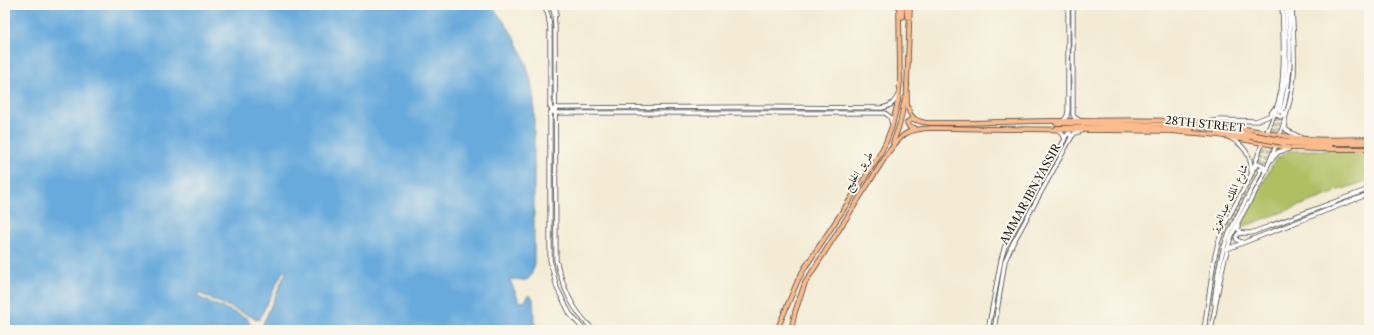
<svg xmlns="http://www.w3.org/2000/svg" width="1374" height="335" font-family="'Libre Caslon Text',Amiri,serif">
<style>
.green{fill:#afbf62;stroke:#666e3f}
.water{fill:#68aadc;stroke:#42637c}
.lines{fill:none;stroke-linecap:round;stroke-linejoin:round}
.tertiary-tunnel{stroke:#c8c2af;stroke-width:3.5;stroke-dasharray:3.5 2;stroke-linecap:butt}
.tertiary-casing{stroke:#3c3b38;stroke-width:5}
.primary-casing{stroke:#3c3b38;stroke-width:5.5}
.tertiary{stroke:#fff;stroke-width:3.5}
.primary{stroke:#fbbb8c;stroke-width:4}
.primary-bridge-casing{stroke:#3c3b38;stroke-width:5.5;stroke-linecap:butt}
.primary-bridge{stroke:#fbbb8c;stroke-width:4}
.labels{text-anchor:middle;stroke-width:4;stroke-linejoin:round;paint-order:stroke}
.street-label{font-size:11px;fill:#1c1c1c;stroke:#fbf7ec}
</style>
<rect width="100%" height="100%" fill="#fbf7ec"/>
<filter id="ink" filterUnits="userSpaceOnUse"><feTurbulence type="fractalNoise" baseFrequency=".025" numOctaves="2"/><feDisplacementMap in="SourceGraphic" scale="8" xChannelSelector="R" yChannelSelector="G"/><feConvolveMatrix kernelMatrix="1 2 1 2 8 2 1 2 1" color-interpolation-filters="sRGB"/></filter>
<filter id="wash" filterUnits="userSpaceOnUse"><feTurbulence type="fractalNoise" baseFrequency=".012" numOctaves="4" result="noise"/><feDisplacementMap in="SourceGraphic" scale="16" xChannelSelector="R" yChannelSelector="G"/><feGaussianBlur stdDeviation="0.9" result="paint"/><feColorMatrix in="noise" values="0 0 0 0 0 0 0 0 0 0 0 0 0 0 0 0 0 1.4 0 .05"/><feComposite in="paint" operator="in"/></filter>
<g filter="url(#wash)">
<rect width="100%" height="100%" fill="#f3ebd4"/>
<polygon class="green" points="1318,150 1321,152 1323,150 1369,150 1369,180 1343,189 1341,189 1335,191 1334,193 1242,227 1241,224 1275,160 1288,151"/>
<path class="water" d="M5 5H490C516 33 530 63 534 101V266C529 286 525 279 511 279L510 280 519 301 524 302 529 295 533 298 534 319 536 330H263L262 326 286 272 283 271 259 320 198 293V297L247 318 253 330H5Z"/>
</g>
<g filter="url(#ink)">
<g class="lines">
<g class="tertiary-tunnel">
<polyline points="1271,136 1279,113"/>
<polyline points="1274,136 1282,114"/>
<polyline points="1262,168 1272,142"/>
<polyline points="1206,327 1219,250 1228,226 1249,188 1268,141"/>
</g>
<g class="tertiary-casing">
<g id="tertiary">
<polyline points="544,5 548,15 550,27 550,107"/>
<path d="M551 5 554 13 555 26 556 260C563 287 572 311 594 330"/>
<polyline points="1073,5 1073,114 1074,117 1079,120"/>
<polyline points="556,15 556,5"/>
<polyline points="550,106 553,112 556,113 885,113 890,117 892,124"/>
<polyline points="1279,112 1286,76 1286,5"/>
<polyline points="1275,113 1280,117 1284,115 1285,113"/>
<path d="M1282 113C1293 78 1290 41 1289 5"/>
<polyline points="550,115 550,260 557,288 570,314 584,330"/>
<path d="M550 116 551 112 556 108 747 107 882 108C891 106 894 103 898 95"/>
<polyline points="1285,120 1285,124 1286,130 1300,137"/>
<polyline points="1063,121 1067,116 1068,111 1068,5"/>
<polyline points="1206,122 1220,120 1256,121 1269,116 1274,109"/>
<path d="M1266 135C1272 121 1278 107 1281 91 1285 63 1283 33 1282 5"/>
<polyline points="1065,137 1069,133 1071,134 1071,138"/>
<path d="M1230 138C1243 144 1252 156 1251 171"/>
<polyline points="1271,160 1278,152 1289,149"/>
<polyline points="1255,167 1257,164 1261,164 1264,167 1264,170"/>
<polyline points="1238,225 1238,229 1242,233 1251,233 1369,189"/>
<polyline points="1242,233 1238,234 1236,237 1237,240 1242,242"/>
<polyline points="1227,249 1369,194"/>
<path d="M1214 303C1217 281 1219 257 1228 236 1237 213 1252 192 1261 169"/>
<polyline points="988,330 1001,260 1005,246 1065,139 1062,133 1058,130"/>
<polyline points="994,330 1005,261 1013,243 1071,138 1075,133 1082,131"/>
<polyline points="1204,330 1214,260 1218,243 1225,224 1251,175 1263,141"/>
<path d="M1211 330C1217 300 1220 270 1230 241 1237 219 1252 200 1262 179 1276 147 1291 110 1294 75 1295 52 1293 28 1292 5"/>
</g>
</g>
<g class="primary-casing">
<g id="primary">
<polyline points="906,5 907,17"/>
<polyline points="902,17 902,5"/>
<path d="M907 84C907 96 904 116 919 121 926 124 935 123 943 123 960 123 977 123 994 122 1058 121 1122 119 1185 121 1224 123 1261 133 1299 138 1322 141 1346 139 1369 139"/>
<polyline points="907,85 910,5"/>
<polyline points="1056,123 1185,125 1220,129 1251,134"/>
<polyline points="915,128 910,128 907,123 910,120 916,120"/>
<polyline points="1057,128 1106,127 1192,129"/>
<polyline points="1217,132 1250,137"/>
<polyline points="1282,140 1313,143 1369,143"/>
<polyline points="893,143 900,123 905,98"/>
<polyline points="1282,143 1331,147"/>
<path d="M887 154C902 134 906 129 932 128L1169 131 1218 135 1289 148 1317 149H1369"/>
<polyline points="777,330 798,280 804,269 877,159 886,142 892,126 898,101 900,82 899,5"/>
<polyline points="791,330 795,312 805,283 888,153"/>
</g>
</g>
<use href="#tertiary" class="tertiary"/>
<use href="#primary" class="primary"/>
<g class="primary-bridge-casing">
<g id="primary-bridge">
<polyline points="1251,134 1282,140"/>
<polyline points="1250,137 1282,143"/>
</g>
</g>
<use href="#primary-bridge" class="primary-bridge"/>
</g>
</g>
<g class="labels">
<g class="street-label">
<text transform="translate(1205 124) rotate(6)" y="4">28TH STREET</text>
<text transform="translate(858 171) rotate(-57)" y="4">طريق الخليج</text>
<text transform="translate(1030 194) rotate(-61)" y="4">AMMAR IBN YASSIR</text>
<text transform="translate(1229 198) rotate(-65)" y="4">شارع الملك عبدالعزيز</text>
</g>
</g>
<rect width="1374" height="335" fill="none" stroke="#fbf7ec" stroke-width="20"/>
</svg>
